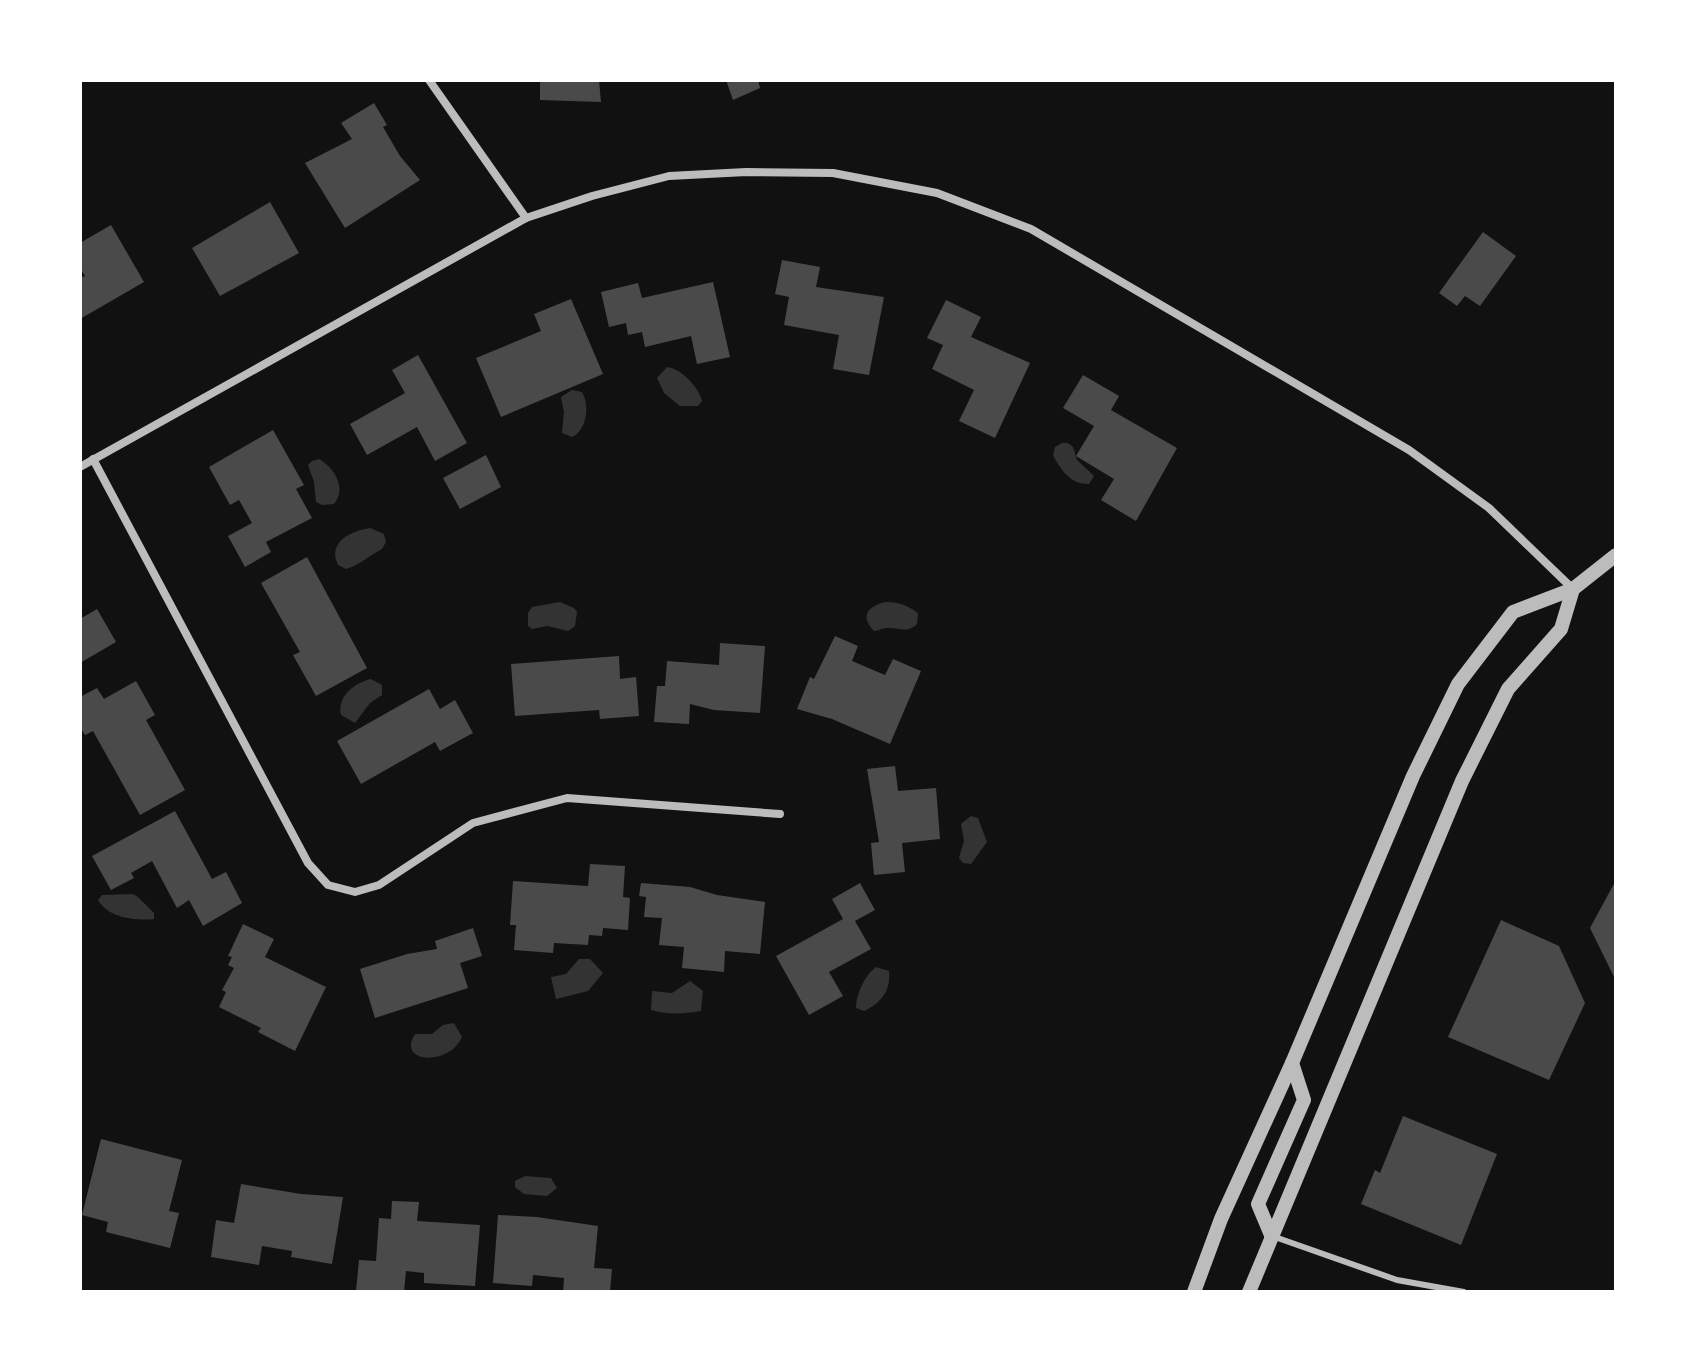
<svg xmlns="http://www.w3.org/2000/svg" width="1696" height="1372" font-family="'Asap Condensed',sans-serif">
<style>
.water{fill:#333}
.building{fill:#4a4a4a}
.lines{fill:none;stroke-linecap:round;stroke-linejoin:round}
.service{stroke:#bcbcbc;stroke-width:6}
.minor{stroke:#bcbcbc;stroke-width:8}
.tertiary{stroke:#bcbcbc;stroke-width:14}
</style>
<rect width="100%" height="100%" fill="#111"/>
<g class="water">
<path d="M667 367C681 368 699 388 702 401L698 406H680L664 393 657 378Z"/>
<path d="M572 390 582 392C590 406 587 430 572 437L562 433 564 412 561 397Z"/>
<path d="M1062 443H1068L1073 447 1077 460 1094 476 1089 484C1071 485 1060 469 1053 455L1055 447Z"/>
<path d="M319 459C335 468 347 489 334 504L322 505 316 502 314 482 308 465 312 461Z"/>
<path d="M370 528 384 534 386 542 382 549C370 555 358 566 346 569L338 565C327 542 351 531 370 528Z"/>
<polygon points="560,602 574,608 577,612 575,626 568,631 547,626 532,629 528,626 528,613 532,607"/>
<path d="M885 602C898 602 907 605 918 613L917 624C907 634 899 627 887 628 882 628 878 631 874 631 860 616 867 607 885 602Z"/>
<path d="M371 679 382 685V695L370 703 355 723 341 715C337 696 354 683 371 679Z"/>
<polygon points="971,816 978,818 987,842 971,864 963,863 959,858 964,841 961,824"/>
<path d="M133 894 138 897 154 913V919C136 921 108 918 98 900L102 895Z"/>
<polygon points="579,959 590,959 603,973 588,991 556,999 551,977 566,974"/>
<path d="M876 967 889 971C891 991 881 1003 864 1011L856 1008C856 994 865 975 876 967Z"/>
<path d="M690 981 703 991 701 1011C684 1014 668 1015 651 1010L652 991 672 993Z"/>
<path d="M454 1023 462 1037C450 1066 396 1064 415 1034H432L443 1025Z"/>
<polygon points="525,1176 551,1178 557,1188 547,1196 524,1194 515,1187 515,1181"/>
</g>
<g class="building">
<polygon points="540,80 599,80 601,102 540,100"/>
<polygon points="726,80 758,80 760,88 733,100"/>
<polygon points="374,103 387,125 383,127 400,156 420,180 345,228 305,163 352,139 341,123"/>
<polygon points="270,202 299,253 220,296 192,248"/>
<polygon points="111,225 144,282 80,319 80,278 85,276 80,268 80,243"/>
<polygon points="1483,232 1516,256 1480,306 1465,296 1457,306 1439,293"/>
<polygon points="782,260 820,267 816,287 884,297 869,375 833,369 839,335 784,325 789,297 775,294"/>
<polygon points="713,282 730,357 697,364 691,336 645,347 642,332 628,335 626,323 609,327 601,292 638,283 642,298"/>
<polygon points="571,299 603,374 501,417 476,358 541,331 534,314"/>
<polygon points="946,300 981,317 971,337 1030,363 995,438 959,421 974,390 932,369 943,345 927,338"/>
<polygon points="418,355 467,443 435,461 417,427 367,455 350,424 405,393 392,370"/>
<polygon points="1083,375 1119,396 1111,410 1177,448 1136,521 1101,500 1114,479 1076,456 1094,426 1063,408"/>
<polygon points="273,430 304,485 296,489 312,518 266,542 271,552 245,567 228,536 252,523 239,500 230,505 209,467"/>
<polygon points="486,455 501,487 460,509 443,478"/>
<polygon points="307,557 367,668 316,696 293,655 300,652 261,583"/>
<polygon points="97,609 116,642 80,663 80,619"/>
<polygon points="835,636 858,646 852,661 885,675 893,659 921,671 890,744 832,719 797,709 810,677 814,679"/>
<polygon points="720,643 765,646 760,713 714,710 690,704 689,724 654,722 657,686 665,686 667,661 719,665"/>
<polygon points="619,656 620,679 636,677 639,716 600,719 599,710 515,716 511,664"/>
<polygon points="136,681 155,715 146,720 185,790 140,815 93,731 85,735 80,727 80,697 97,688 104,699"/>
<polygon points="429,689 440,709 455,700 473,733 440,751 435,742 361,784 337,741"/>
<polygon points="895,766 898,791 936,788 940,839 902,843 905,872 874,875 871,843 879,842 867,769"/>
<polygon points="175,811 212,879 226,872 242,903 203,926 189,900 177,908 152,861 131,873 134,878 111,890 92,856"/>
<polygon points="590,864 625,866 623,897 630,898 628,930 603,928 602,936 589,935 588,945 554,943 553,953 514,950 516,925 510,925 513,881 588,886"/>
<polygon points="1616,880 1616,981 1590,928"/>
<polygon points="641,883 690,887 717,895 765,902 760,954 725,951 724,972 682,968 684,947 659,945 662,918 644,917 646,897 639,896"/>
<polygon points="860,883 875,910 855,921 871,949 829,972 843,996 809,1015 776,956 843,919 832,899"/>
<polygon points="1501,920 1559,946 1585,1003 1549,1080 1448,1037"/>
<polygon points="243,924 274,939 265,957 326,987 295,1051 258,1032 261,1028 219,1007 226,992 222,990 234,968 228,965 232,957 228,956"/>
<polygon points="473,928 482,956 460,963 468,988 375,1018 360,969 407,954 437,949 435,941"/>
<polygon points="1403,1116 1497,1154 1461,1245 1361,1204 1375,1170 1380,1173"/>
<polygon points="101,1139 182,1160 169,1211 179,1213 170,1248 106,1232 108,1222 82,1215"/>
<polygon points="241,1184 301,1194 343,1197 332,1264 291,1257 292,1251 262,1246 259,1265 211,1257 216,1220 234,1223"/>
<polygon points="392,1201 419,1202 417,1221 480,1225 475,1286 424,1283 424,1273 406,1271 404,1292 356,1291 359,1260 376,1261 379,1218 391,1219"/>
<polygon points="498,1215 537,1217 598,1226 594,1268 612,1269 610,1292 563,1292 564,1278 533,1275 532,1286 493,1283"/>
</g>
<g class="lines">
<polyline class="service" points="1272,1236 1397,1280 1464,1292"/>
<g class="minor">
<polyline points="429,80 526,218"/>
<polyline points="93,459 308,863 328,885 355,892 379,885 473,823 567,798 780,814"/>
<polyline points="80,467 526,218 592,196 669,176 746,172 833,173 937,193 1031,229 1409,450 1489,508 1573,589"/>
</g>
<g class="tertiary">
<polyline points="1271,1235 1258,1204 1304,1100 1292,1063"/>
<polyline points="1194,1292 1221,1219 1292,1063 1413,776 1458,684 1513,612 1573,589 1616,555"/>
<polyline points="1249,1292 1462,781 1508,689 1561,629 1573,589"/>
</g>
</g>
<rect width="1696" height="1372" fill="none" stroke="#ffffff" stroke-width="164"/>
</svg>
